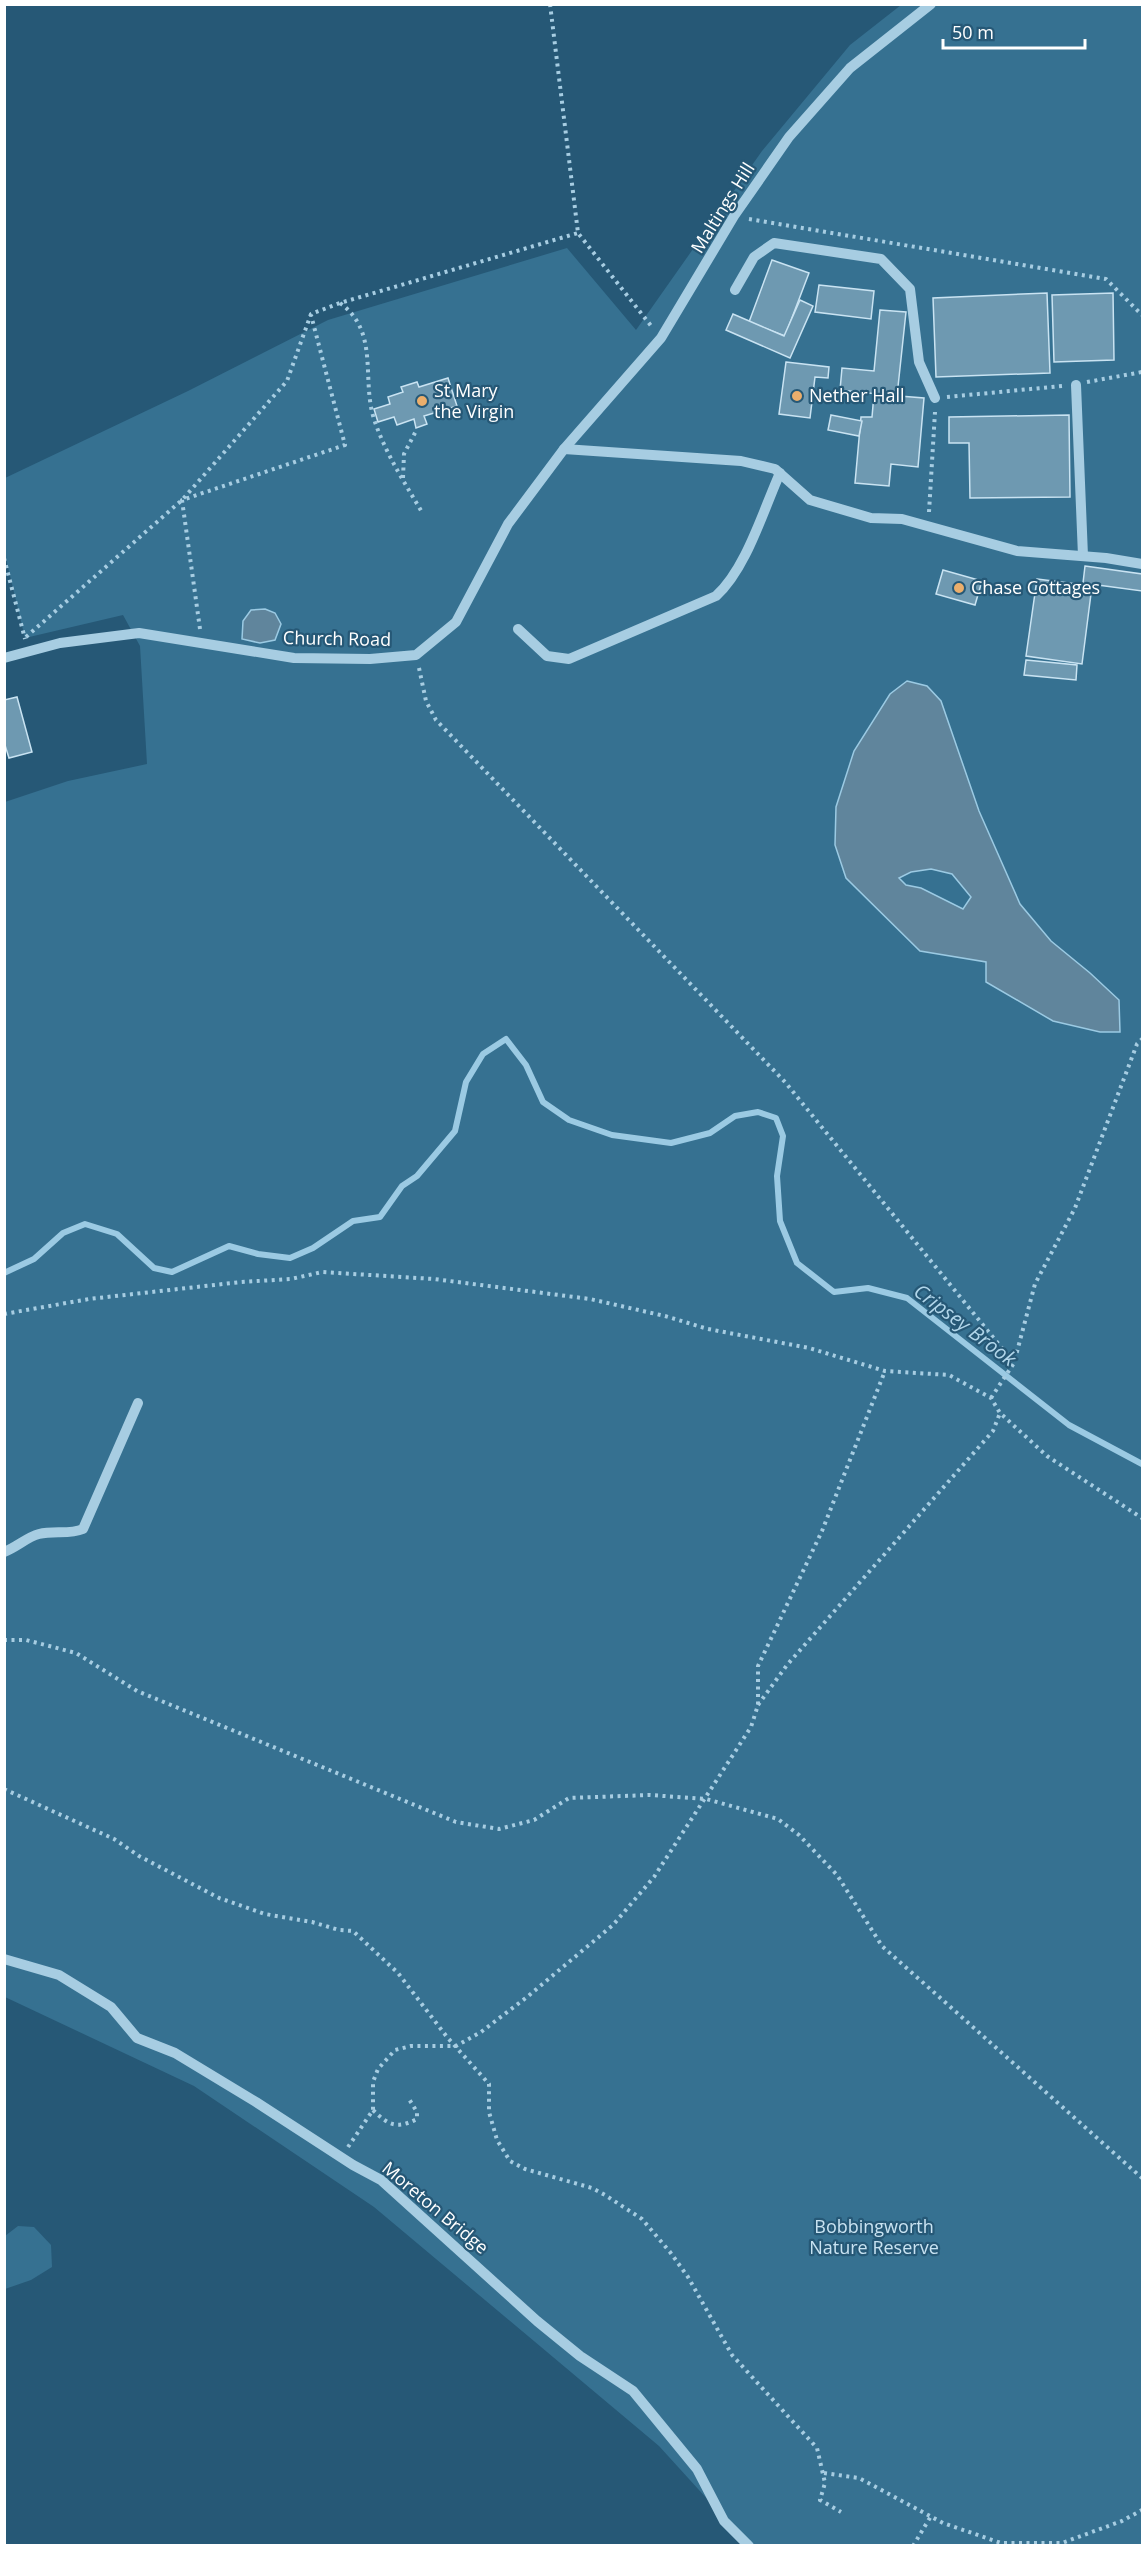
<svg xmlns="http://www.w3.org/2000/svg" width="1147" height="2550" font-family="'Open Sans',sans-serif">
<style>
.green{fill:#367191}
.water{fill:#60859c;stroke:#9bcae3;stroke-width:1.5;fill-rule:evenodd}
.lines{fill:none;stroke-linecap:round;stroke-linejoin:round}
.stream{stroke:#9bcae3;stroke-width:6}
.building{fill:#6e99b1;stroke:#c9e3f2;stroke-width:1.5}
.path{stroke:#a7cde2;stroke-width:4;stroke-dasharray:3 4.5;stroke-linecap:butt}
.minor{stroke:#a7cde2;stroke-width:10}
.poi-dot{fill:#ebae6c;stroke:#265876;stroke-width:2}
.labels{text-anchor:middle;stroke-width:4.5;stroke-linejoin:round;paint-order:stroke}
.street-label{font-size:18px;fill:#fff;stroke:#265876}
.poi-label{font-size:18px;fill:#fff;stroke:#265876;text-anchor:start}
.park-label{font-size:18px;fill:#c9e3f2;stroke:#265876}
.water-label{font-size:20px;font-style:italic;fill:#b1d6ea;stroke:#265876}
</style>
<rect width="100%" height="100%" fill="#265876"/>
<g class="green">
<polygon points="901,5 1142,5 1142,2545 749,2545 659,2446 374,2207 194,2086 5,1997 5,802 68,781 147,764 140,646 123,615 25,638 5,555 5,478 188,391 328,320 567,248 636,330 762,151 850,45"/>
<polygon points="18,2226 34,2227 51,2245 52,2267 31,2280 5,2289 5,2236"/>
</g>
<g class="water">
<polygon points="265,609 275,613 281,624 275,640 260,643 242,639 243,621 251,610"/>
<path d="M907 681 927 686 941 701 979 811 1020 904 1051 941 1090 973 1119 1000 1120 1032H1100L1053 1021 986 982V962L920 951 846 878 835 845 836 807 854 751 890 694ZM931 869 952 874 971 897 963 909 921 888 906 885 899 878 911 872Z"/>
</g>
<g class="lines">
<polyline class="stream" points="4,1273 34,1259 63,1233 85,1224 117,1234 154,1268 172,1272 229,1246 258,1254 290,1258 313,1248 353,1221 380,1217 402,1186 417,1176 455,1131 466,1082 483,1054 506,1039 526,1065 543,1102 569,1120 612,1135 671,1143 710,1133 735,1116 758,1112 776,1118 783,1136 777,1176 780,1221 797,1263 834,1292 868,1288 907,1298 1069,1425 1142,1464"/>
</g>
<g class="building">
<polygon points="772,260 809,273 785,336 749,322"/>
<polygon points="819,285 874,291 871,319 815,312"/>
<polygon points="1047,293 1050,373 936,377 933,298"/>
<polygon points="1113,293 1114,360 1054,362 1052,295"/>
<polygon points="800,300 813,306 790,358 726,330 733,314 784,336"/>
<polygon points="880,310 906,312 897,396 840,390 842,368 874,371"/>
<polygon points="786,362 829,367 828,378 815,377 810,418 779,414"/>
<polygon points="448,378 457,406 424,416 427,424 416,428 414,419 397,425 394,417 378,422 374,409 390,404 388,397 403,392 401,387 417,382 419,387"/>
<polygon points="874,394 924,398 918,467 891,464 889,486 855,483 861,417 872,417"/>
<polygon points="831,415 862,421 859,436 828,430"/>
<polygon points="1069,415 1070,497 970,498 969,443 949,443 949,417"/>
<polygon points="1085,566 1142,574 1142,591 1083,583"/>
<polygon points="943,570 982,581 975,605 936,594"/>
<polygon points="1037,579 1092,586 1082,664 1026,656"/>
<polygon points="1026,660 1077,665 1076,680 1024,675"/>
<polygon points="17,697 32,752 9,758 4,742 4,700"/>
</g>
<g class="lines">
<g class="path">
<polyline points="550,4 578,233 652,327"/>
<polyline points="749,219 1106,279 1142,315"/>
<path d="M340 303C380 332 361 379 374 419 385 453 405 483 423 514"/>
<polyline points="1087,382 1142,372"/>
<polyline points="947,397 1062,386"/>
<polyline points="403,478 404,454 417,429"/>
<polyline points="929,512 935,412"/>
<polyline points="4,558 25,639"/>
<polyline points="200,629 182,500 345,445 311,315"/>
<polyline points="26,637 182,500 287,381 311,314 340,303 578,233"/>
<polyline points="419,668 426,701 436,720 785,1082 1014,1363"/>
<polyline points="4,1314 89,1299 241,1282 291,1279 322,1272 434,1279 590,1299 665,1316 708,1329 809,1348 885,1371 949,1375 991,1398 1000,1413 1047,1456 1142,1518"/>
<polyline points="991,1398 1014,1363 1035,1284 1075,1208 1137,1044 1142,1039"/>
<polyline points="4,1640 26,1640 76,1653 137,1691 456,1822 499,1829 534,1820 569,1798 650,1795 706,1799 778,1819 799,1835 837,1875 882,1946 1142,2178"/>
<polyline points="758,1705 787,1665 993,1431 1000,1413"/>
<polyline points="4,1789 114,1839 139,1856 219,1898 265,1914 312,1922 339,1930 353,1931 398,1973 447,2037 489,2084 489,2112 497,2140 510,2161 525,2169 592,2188 605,2195 642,2219 670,2252 688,2277 732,2355 817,2448 825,2483 820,2500 841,2512"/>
<path d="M373 2110C389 2126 397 2129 417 2119V2112L409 2099"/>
<polyline points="348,2147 373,2110 373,2082 378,2069 395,2050 411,2046 456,2046 481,2032 527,1997 613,1925 654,1877 751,1727 758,1705 758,1666 822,1531 885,1371"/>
<polyline points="824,2473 859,2478 943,2523 1001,2543 1062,2543 1122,2521 1142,2510"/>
<polyline points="913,2546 931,2516"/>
</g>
<g class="minor">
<polyline points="735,290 754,257 774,243 881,259 910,289 919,362 935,398"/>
<polyline points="1076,385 1083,556"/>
<polyline points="564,449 741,461 775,469 810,500 871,518 902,519 1017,551 1106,558 1142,564"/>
<path d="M518 629 547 656 569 659 716 596C746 569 763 511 780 473"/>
<polyline points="4,658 60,643 139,633 294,658 370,659 416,655 456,622 508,524 564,449 661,338 734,216 789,137 850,68 931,4"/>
<path d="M4 1552C17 1547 27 1537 39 1534 54 1530 69 1535 83 1529L138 1403"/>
<polyline points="4,1959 59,1975 111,2007 137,2038 175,2053 256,2102 353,2165 381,2180 537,2321 580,2356 633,2391 697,2469 724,2521 749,2546"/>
</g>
</g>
<g class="poi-dot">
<circle cx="797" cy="396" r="6"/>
<circle cx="422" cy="401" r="6"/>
<circle cx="959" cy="588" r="6"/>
</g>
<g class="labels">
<g class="street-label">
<text transform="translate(723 208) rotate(-58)" y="6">Maltings Hill</text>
<text transform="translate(337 639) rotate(1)" y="6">Church Road</text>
<text transform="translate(435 2208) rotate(40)" y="6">Moreton Bridge</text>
</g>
<g class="poi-label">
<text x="434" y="397">St Mary<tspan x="434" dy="21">the Virgin</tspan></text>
<text x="809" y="402">Nether Hall</text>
<text x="971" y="594">Chase Cottages</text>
</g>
<g class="park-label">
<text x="874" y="2233">Bobbingworth<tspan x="874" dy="21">Nature Reserve</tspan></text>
</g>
<g class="water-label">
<text transform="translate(965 1325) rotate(37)" y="7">Cripsey Brook</text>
</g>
</g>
<rect width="1147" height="2550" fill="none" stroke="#ffffff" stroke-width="12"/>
<path d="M943 39v9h142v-9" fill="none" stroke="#ffffff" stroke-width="3"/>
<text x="952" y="39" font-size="18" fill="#ffffff" stroke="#265876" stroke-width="4.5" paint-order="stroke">50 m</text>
</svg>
